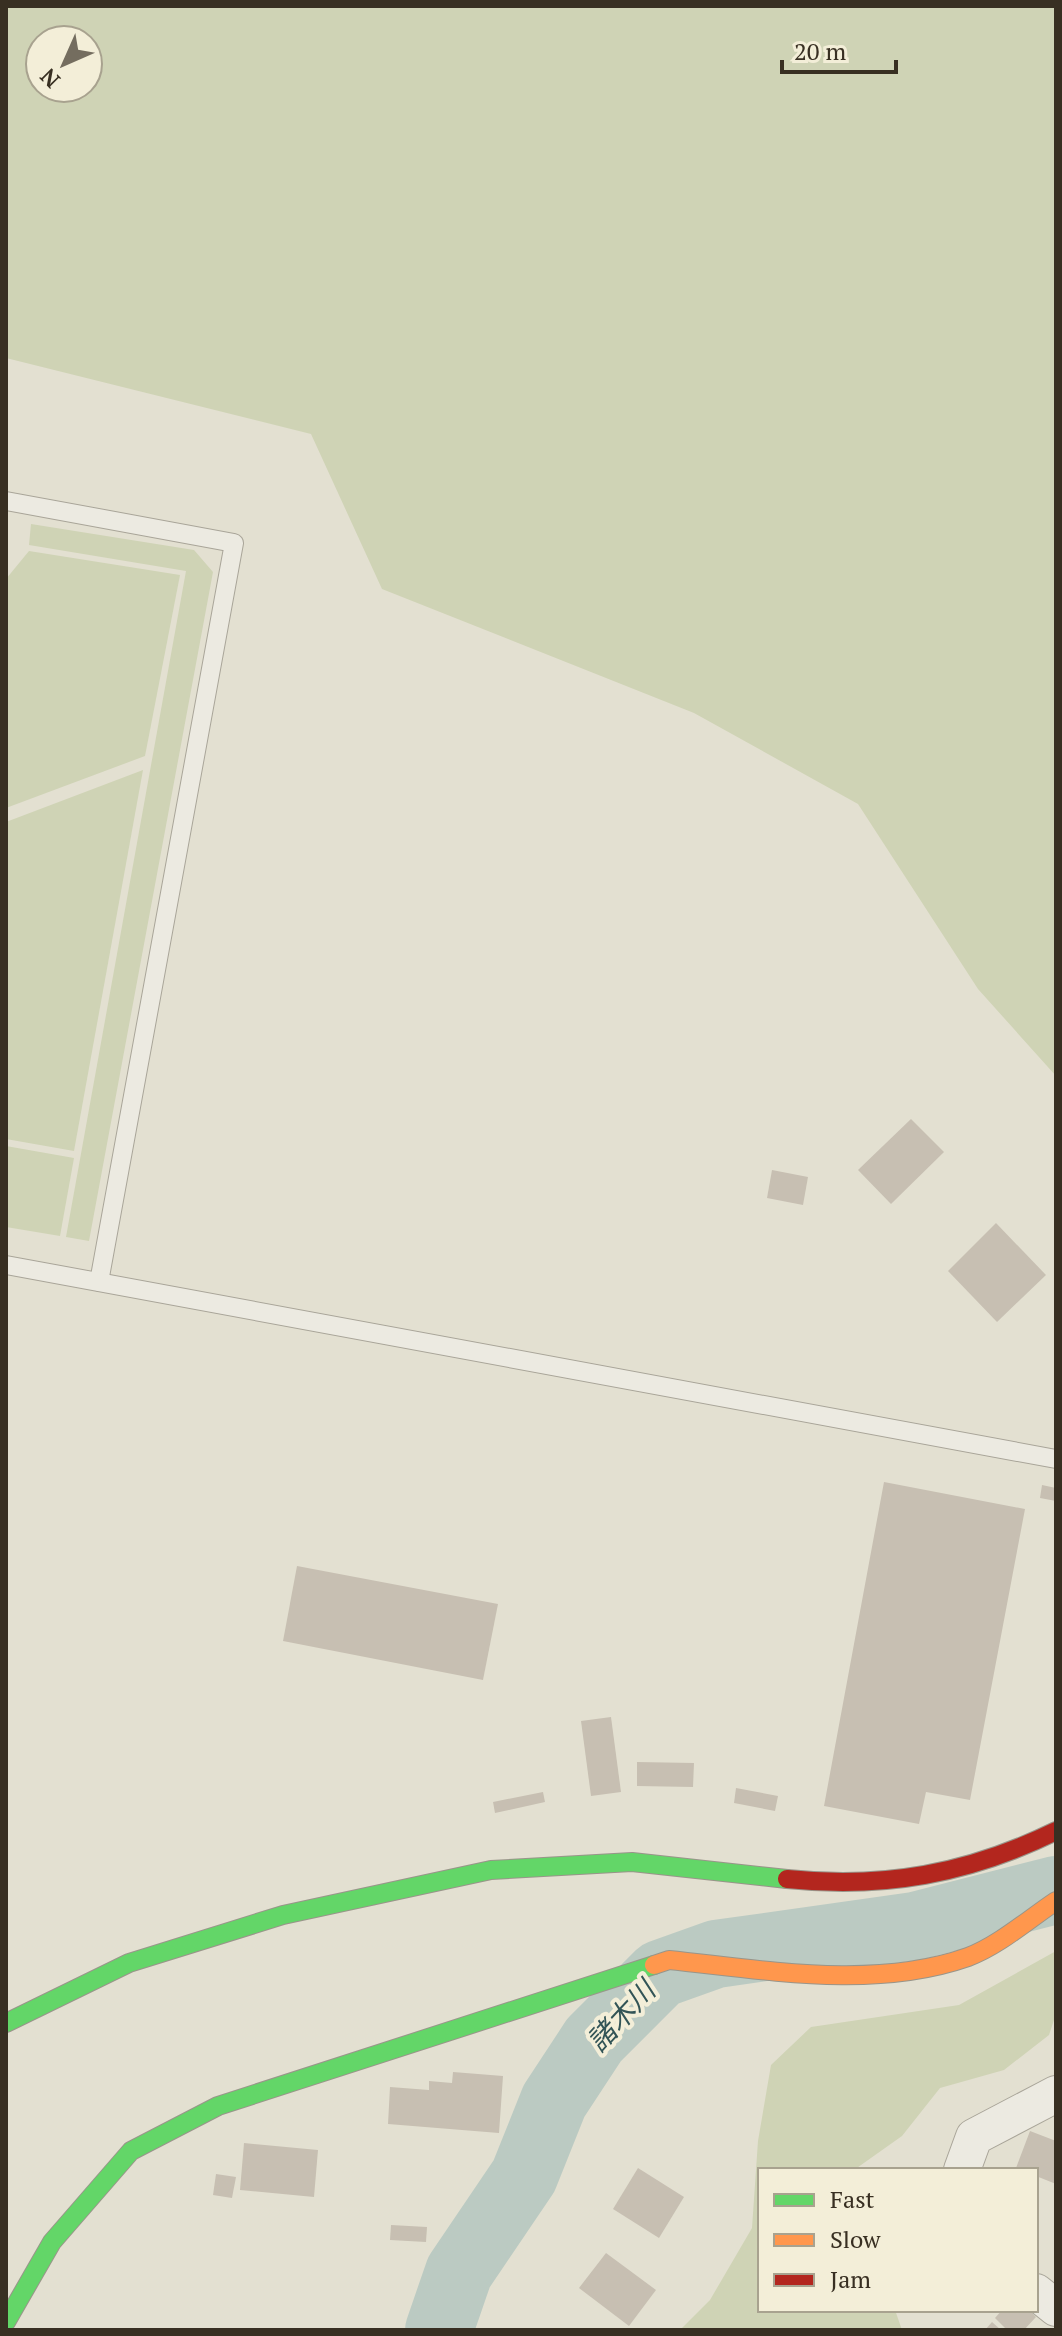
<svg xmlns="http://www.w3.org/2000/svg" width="1062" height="2336" font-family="'PT Serif','Noto Sans JP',serif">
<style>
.green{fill:#cfd3b5;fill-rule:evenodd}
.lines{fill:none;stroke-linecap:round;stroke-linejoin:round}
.river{stroke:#bbcac2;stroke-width:68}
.building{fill:#c7bfb2}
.lane-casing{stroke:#a9a599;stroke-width:20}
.street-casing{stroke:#a9a599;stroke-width:38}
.fast-casing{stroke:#99958a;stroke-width:20}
.slow-casing{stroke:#99958a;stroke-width:20}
.jam-casing{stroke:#99958a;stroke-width:20}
.lane{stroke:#eceae1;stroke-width:18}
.street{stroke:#eceae1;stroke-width:36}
.fast{stroke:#63d668;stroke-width:18}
.slow{stroke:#ff974d;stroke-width:18}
.jam{stroke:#b3261e;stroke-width:18}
.labels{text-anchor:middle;stroke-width:8;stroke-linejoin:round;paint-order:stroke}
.water-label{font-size:28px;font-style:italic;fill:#325456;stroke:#f3eed8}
</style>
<rect width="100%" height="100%" fill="#e3e0d1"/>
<g class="green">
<path d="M6 6H1056V1076L978 989 858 804 694 713 382 589 311 434 6 358ZM88 40V88H40V40Z"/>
<polygon points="31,524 194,550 213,572 89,1241 66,1237 186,571 29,545"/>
<polygon points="29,551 180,575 145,756 6,808 6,579"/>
<polygon points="143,770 74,1151 6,1139 6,822"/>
<polygon points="6,1146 74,1158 60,1236 6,1227"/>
<polygon points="1056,1951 1056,2014 1049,2035 1004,2070 940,2088 902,2136 854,2170 760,2170 760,2310 895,2310 902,2330 680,2330 710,2300 752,2228 758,2141 771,2065 811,2027 959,2005"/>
</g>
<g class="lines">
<polyline class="river" points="439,2330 459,2272 524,2176 554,2101 594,2040 660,1974 716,1954 915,1926 1056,1890"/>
</g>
<g class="building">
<polygon points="911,1119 944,1152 891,1204 858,1170"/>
<polygon points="772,1170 808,1177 803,1205 767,1198"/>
<polygon points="996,1223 1046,1275 997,1322 948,1271"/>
<polygon points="884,1482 1025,1509 970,1800 926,1792 919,1824 824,1806"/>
<polygon points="1042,1485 1056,1488 1056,1501 1040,1498"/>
<polygon points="297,1566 498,1604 483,1680 283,1641"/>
<polygon points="611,1717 621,1792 591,1796 581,1721"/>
<polygon points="637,1762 694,1763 693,1787 637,1786"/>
<polygon points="736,1788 778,1796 775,1811 734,1803"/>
<polygon points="543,1792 545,1802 495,1813 493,1802"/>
<polygon points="453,2072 503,2076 499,2133 388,2124 390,2087 429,2090 429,2081 452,2083"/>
<polygon points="1030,2131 1056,2141 1056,2184 1036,2176 1036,2170 1016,2168"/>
<polygon points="244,2143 318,2150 314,2197 240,2190"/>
<polygon points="638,2168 684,2197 659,2238 613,2209"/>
<polygon points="216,2174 236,2177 232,2198 213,2195"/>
<polygon points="391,2225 427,2227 426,2242 390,2240"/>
<polygon points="606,2253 656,2290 629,2326 579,2288"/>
<polygon points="1002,2310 1029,2310 1036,2317 1024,2330 1007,2330 995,2318"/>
<polygon points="992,2322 1001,2330 985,2330"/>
</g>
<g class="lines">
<g class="lane-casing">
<g id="lane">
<polyline points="6,501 234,543 99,1282"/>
<polyline points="6,1265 1056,1459"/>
</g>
</g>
<g class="street-casing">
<g id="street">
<polyline points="962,2170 974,2137 1056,2094"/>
<polyline points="1036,2292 1056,2308"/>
</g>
</g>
<g class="fast-casing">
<g id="fast">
<polyline points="6,2023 129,1963 283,1915 491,1870 632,1862 787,1879"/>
<polyline points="6,2322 52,2242 131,2151 218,2106 654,1965"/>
</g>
</g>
<g class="slow-casing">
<path id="slow" d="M654 1965 669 1960C766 1970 874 1990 968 1957 998 1946 1029 1919 1056 1901"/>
</g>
<g class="jam-casing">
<path id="jam" d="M787 1879C884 1889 968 1874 1056 1831"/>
</g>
<use href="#lane" class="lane"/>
<use href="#street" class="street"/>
<use href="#fast" class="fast"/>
<use href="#slow" class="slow"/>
<use href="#jam" class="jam"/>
</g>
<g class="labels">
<g class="water-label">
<text transform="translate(621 2016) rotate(-47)" y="10">諸木川</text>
</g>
</g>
<rect width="1062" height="2336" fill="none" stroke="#382f22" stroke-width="16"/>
<rect x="758" y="2168" width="280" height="144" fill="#f3eed8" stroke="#a8a28f" stroke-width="2"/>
<rect x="774" y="2194" width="40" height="12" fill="#63d668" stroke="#a8a28f" stroke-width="2"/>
<text x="830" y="2208" font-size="24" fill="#382f22">Fast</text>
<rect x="774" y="2234" width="40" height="12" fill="#ff974d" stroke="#a8a28f" stroke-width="2"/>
<text x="830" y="2248" font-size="24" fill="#382f22">Slow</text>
<rect x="774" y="2274" width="40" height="12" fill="#b3261e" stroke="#a8a28f" stroke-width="2"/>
<text x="830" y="2288" font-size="24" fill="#382f22">Jam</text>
<g transform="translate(64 64) rotate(225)"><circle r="38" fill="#f3eed8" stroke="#a8a28f" stroke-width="2"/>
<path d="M0-6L14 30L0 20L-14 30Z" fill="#746d5f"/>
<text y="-12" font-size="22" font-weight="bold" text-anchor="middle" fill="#382f22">N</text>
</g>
<path d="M782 60v12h114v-12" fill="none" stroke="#382f22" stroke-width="4"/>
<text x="794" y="60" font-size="24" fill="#382f22" stroke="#f3eed8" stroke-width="6" paint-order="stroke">20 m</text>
</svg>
